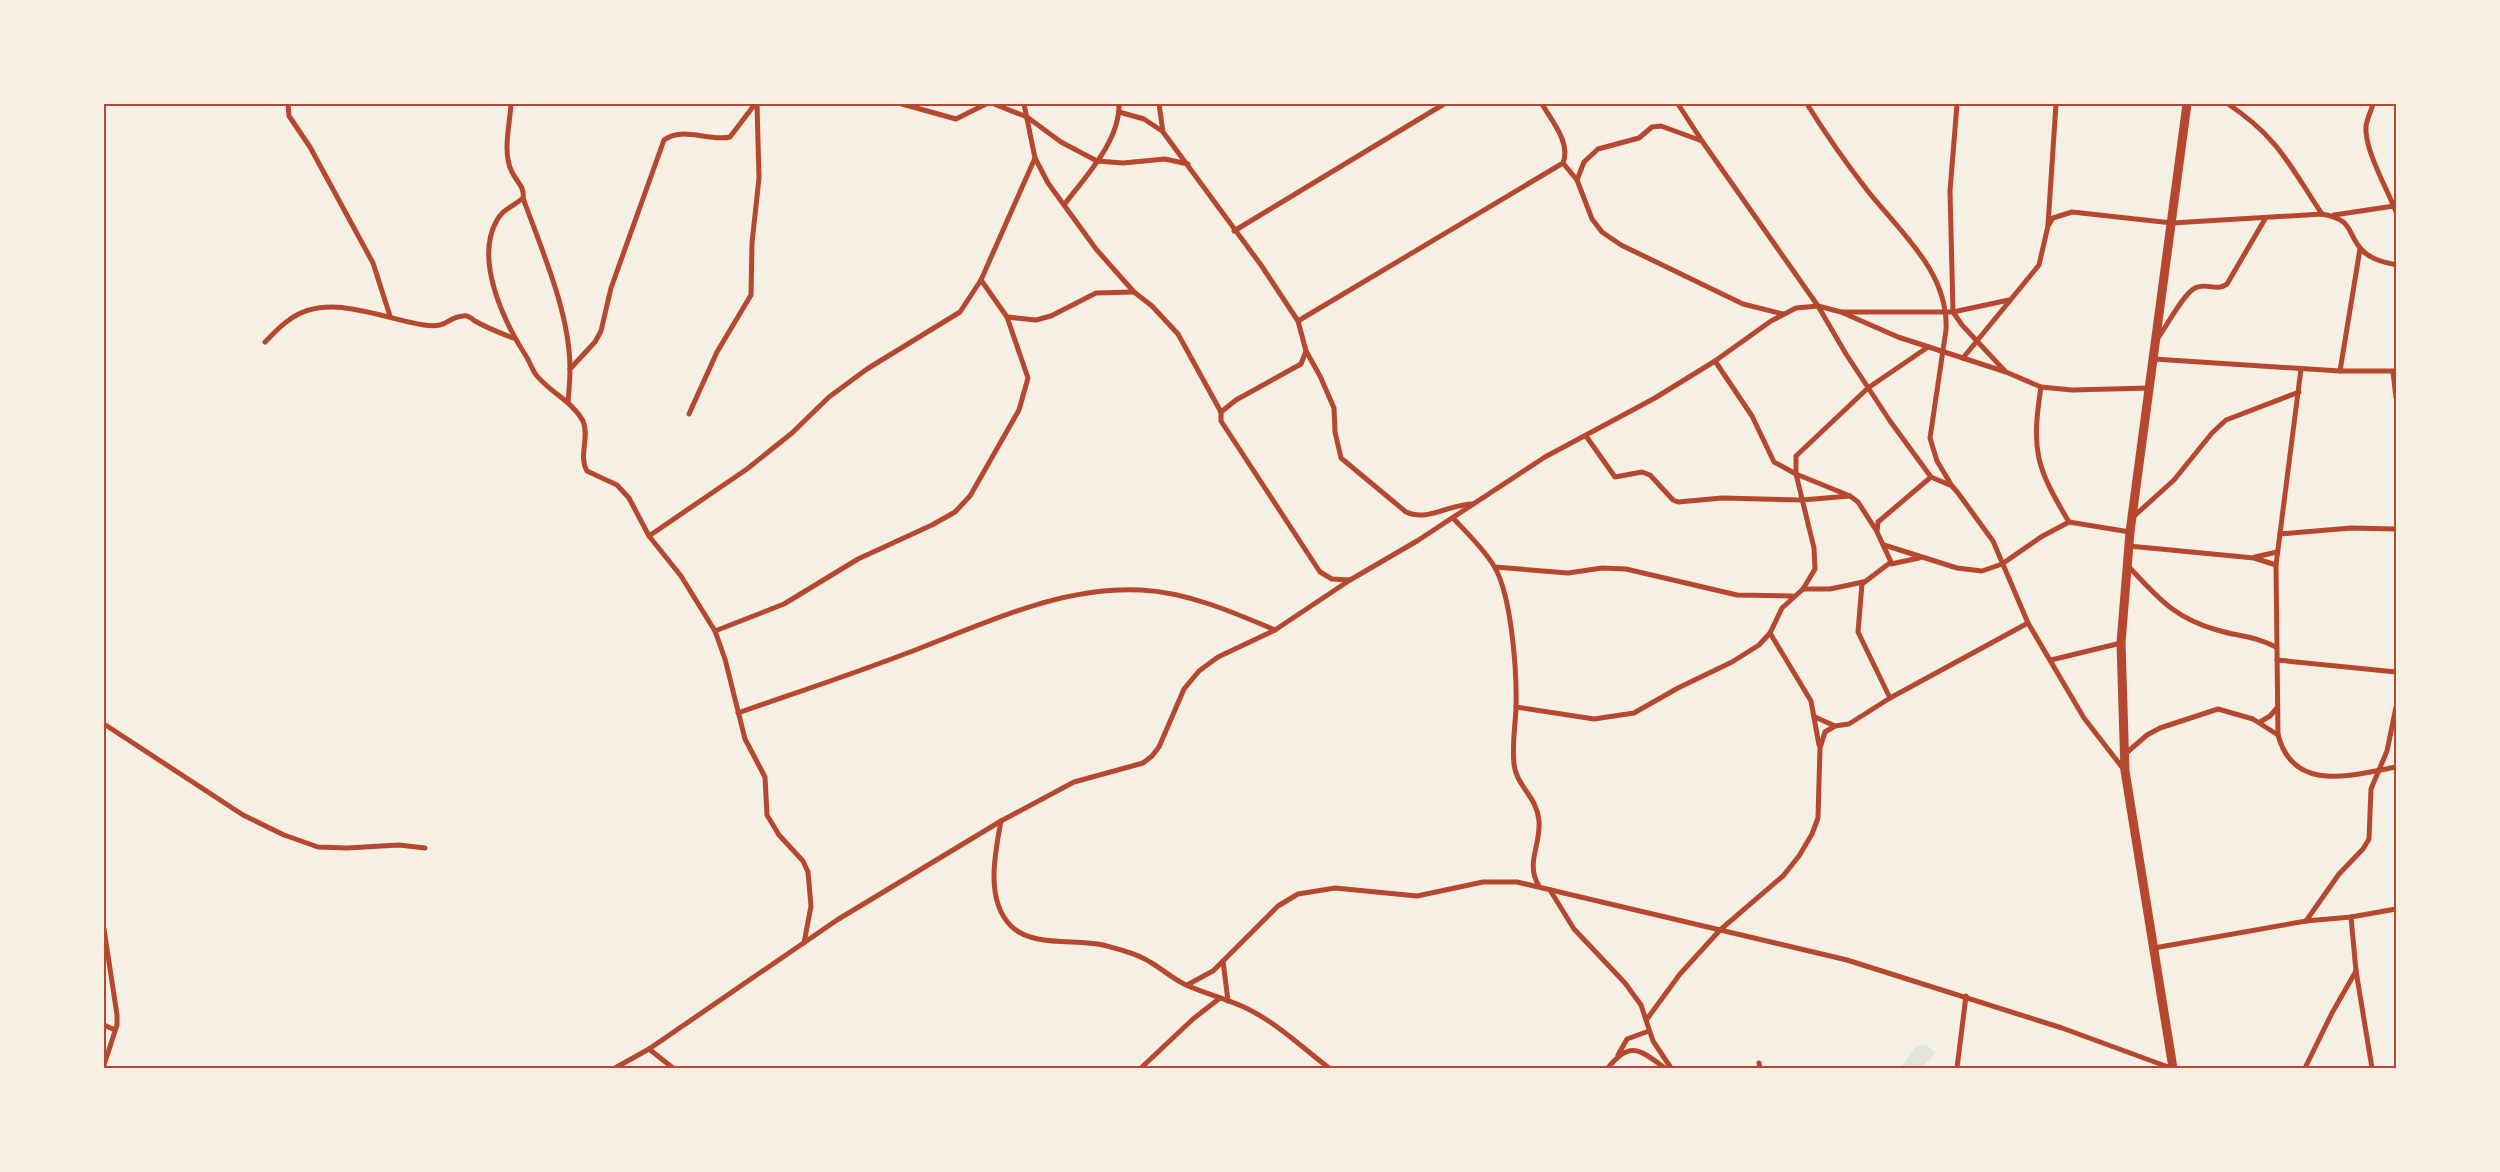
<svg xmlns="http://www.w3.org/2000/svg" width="2500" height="1172" font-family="'IBM Plex Sans',sans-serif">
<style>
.green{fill:#e2e4dc}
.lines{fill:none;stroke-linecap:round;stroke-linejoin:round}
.minor{stroke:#b5482f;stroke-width:5}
.trunk{stroke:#b5482f;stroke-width:9}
.neatline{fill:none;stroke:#b5482f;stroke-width:2}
</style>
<rect width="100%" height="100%" fill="#f6efe4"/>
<polygon class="green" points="1926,1045 1936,1053 1921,1068 1900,1068 1917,1046"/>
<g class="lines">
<g class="minor">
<polyline points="288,104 289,116 310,147 373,263 390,316"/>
<path d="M511 104C510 124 502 153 512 172 516 181 525 187 523 198 513 207 502 209 496 222 475 261 504 322 526 356 530 362 532 370 537 376 551 393 572 401 583 421 590 437 578 456 587 471L617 485 629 498 649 536 681 576 715 631 725 659 745 739 765 777 767 815 779 835 803 861 808 872 811 906 804 943"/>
<polyline points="902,104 956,119 986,104"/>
<polyline points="994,104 1027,117 1061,142 1097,161 1123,163 1165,159 1188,164"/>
<polyline points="1024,104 1035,158 1048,183 1096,249 1134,292 1152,306 1178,334 1221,412"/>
<polyline points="1159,104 1163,132 1261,265 1298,321 1306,351 1301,364 1236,400 1221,412 1221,421 1320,572 1332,579 1350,580"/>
<polyline points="1678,104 1702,141 1818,306 1846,354 1890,421 1931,477 1952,486 1958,493 1993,541 2028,623 2084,718 2125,771"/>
<path d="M1807 104C1825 133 1846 163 1867 190 1900 232 1949 272 1946 330L1930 438 1937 461 1952 486"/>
<polyline points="1957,104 1950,191 1953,312 1962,325 2004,370"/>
<path d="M2228 104C2278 137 2290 166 2322 214"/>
<path d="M2373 104C2371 111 2367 119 2366 126 2364 150 2388 190 2396 212"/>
<polyline points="1119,112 1144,119 1162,131"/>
<polyline points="1563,163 1577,180 1592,219 1602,232 1621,245 1743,304 1783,314"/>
<polyline points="1577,180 1584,162 1598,149 1639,138 1652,127 1661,126 1702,141"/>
<path d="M523 198C542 251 570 313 570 369 570 380 569 391 568 402"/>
<path d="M1064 205C1085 177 1120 141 1119 104"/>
<polyline points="2334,215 2394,206"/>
<polyline points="2048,225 2056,104"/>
<polyline points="1234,231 1444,104"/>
<polyline points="1842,312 1953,312 2009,300"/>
<polyline points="1007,317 1036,320 1051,316 1096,293 1134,292"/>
<path d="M1298 321 1563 163C1571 143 1552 121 1542 104"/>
<path d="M2158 338C2166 327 2184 293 2195 288 2206 282 2217 292 2227 284L2265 219"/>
<path d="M265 342C273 334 280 326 289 320 328 291 382 319 424 325 448 329 447 317 463 316 468 315 471 318 475 321 487 328 500 333 513 338"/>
<path d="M1306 351 1320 376 1334 408 1335 432 1341 458 1406 512C1428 522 1449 504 1473 504"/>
<path d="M1963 358 2039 265 2048 226 2053 218 2072 212 2172 223 2322 214C2355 220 2346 233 2362 250 2371 260 2384 262 2396 265"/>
<polyline points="2154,359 2340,371 2396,371"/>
<polyline points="1715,361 1752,416 1774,462 1796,474 1850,496 1858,502 1876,530"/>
<path d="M570 369 595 342 601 331 611 288 664 140C682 126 709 142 730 137L755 104"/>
<path d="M2301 369 2276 565 2278 735C2294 794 2352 775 2396 767"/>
<polyline points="2340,371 2360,249"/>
<polyline points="2393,372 2396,398"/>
<path d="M2041 387C2031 451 2036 467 2069 522"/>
<polyline points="689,414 717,352 751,295 752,243 759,178 757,104"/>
<polyline points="1586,436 1615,477 1642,472 1650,475 1673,500 1678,502 1722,498 1802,500 1850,496"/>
<path d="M1453 518C1467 533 1483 548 1494 566 1512 596 1517 673 1516 709 1515 727 1512 746 1514 764 1516 786 1537 796 1539 821 1541 846 1525 863 1539 886"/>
<polyline points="2132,518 2174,480 2212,433 2226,420 2299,392"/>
<polyline points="2280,534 2351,528 2396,529"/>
<polyline points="649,536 747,469 792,433 829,397 867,369 960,312 981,280 1035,158"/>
<polyline points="1884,545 1957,568 1982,571 2002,564 2041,537 2069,522 2130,532"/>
<polyline points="2129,546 2254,558 2276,565"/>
<polyline points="2255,557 2277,552"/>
<polyline points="1891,564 1919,558"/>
<path d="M2127 565C2158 597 2172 617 2217 630 2240 637 2252 635 2276 647"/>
<polyline points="1495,567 1568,573 1602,568 1626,569 1737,595 1792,596"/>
<polyline points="1803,589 1830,589 1863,582"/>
<polyline points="715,631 784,604 858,559 932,525 955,512 970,496 1019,410 1028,378 1007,317 981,280"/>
<polyline points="1770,633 1811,701 1819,745"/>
<polyline points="2051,660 2121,643"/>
<polyline points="2277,660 2396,672"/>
<polyline points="1890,698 1858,632 1862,584 1891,562 1877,532 1878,522 1931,477"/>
<polyline points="1516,707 1594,719 1634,713 1678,688 1732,662 1759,645 1770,633 1782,608 1803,589 1815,569 1814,548 1796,474 1796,456 1868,388 1928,347"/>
<path d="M738 713C795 693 853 674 910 652 984 624 1059 586 1141 590 1186 592 1233 612 1275 630"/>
<polyline points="1815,717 1835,726"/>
<polyline points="2260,722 2270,716 2277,708"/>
<polyline points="104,724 243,815 284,835 318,847 347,848 399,845 425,848"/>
<polyline points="2124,755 2147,735 2160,728 2218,709 2253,719 2278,735"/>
<path d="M1001 821C995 853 985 900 1011 926 1032 947 1074 939 1103 945 1118 949 1136 953 1150 962 1162 969 1172 978 1184 984 1205 994 1228 999 1248 1009 1278 1024 1303 1048 1329 1068"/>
<polyline points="1550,890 1574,929 1625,983 1641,1005 1653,1041 1671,1068"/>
<polyline points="2351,917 2356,971 2372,1068"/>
<polyline points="2306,921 2339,874 2363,849 2369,839 2371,789 2387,751 2396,707"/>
<polyline points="104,929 117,1015 117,1025 104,1065"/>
<polyline points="2154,948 2306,921 2351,917 2396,909"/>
<polyline points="1223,961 1228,1001"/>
<polyline points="1187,985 1213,971 1278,906 1298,894 1335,888 1417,896 1483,882 1517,882 1847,960 2062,1028 2171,1068"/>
<polyline points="1647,1019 1680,974 1720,930 1783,876 1799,856 1812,834 1818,818 1820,748 1825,732 1835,726 1849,724 1890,698 2028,623"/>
<polyline points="104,1025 115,1030"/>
<polyline points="649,1049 673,1068"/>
<polyline points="1618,1055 1627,1039 1649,1031"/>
<polyline points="1759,1063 1760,1068"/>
<polyline points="615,1068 649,1049 837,920 1001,821 1074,782 1143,763 1152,756 1159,747 1184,689 1199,671 1218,657 1275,630 1350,580 1417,541 1545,457 1655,398 1715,361 1771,321 1796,308 1818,306 1841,312 1898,337 2006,372 2041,387 2072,390 2150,388"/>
<polyline points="1141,1068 1193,1019 1220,998"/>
<path d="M1608 1068C1630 1040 1640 1050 1665 1068"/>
<polyline points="1957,1068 1966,996"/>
<polyline points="2305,1068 2332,1013 2356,971"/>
</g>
<polyline class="trunk" points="2173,1068 2125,771 2121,643 2130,532 2187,104"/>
</g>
<rect width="2500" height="1172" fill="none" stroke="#f6efe4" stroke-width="210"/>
<rect x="105" y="105" width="2290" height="962" class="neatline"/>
</svg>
